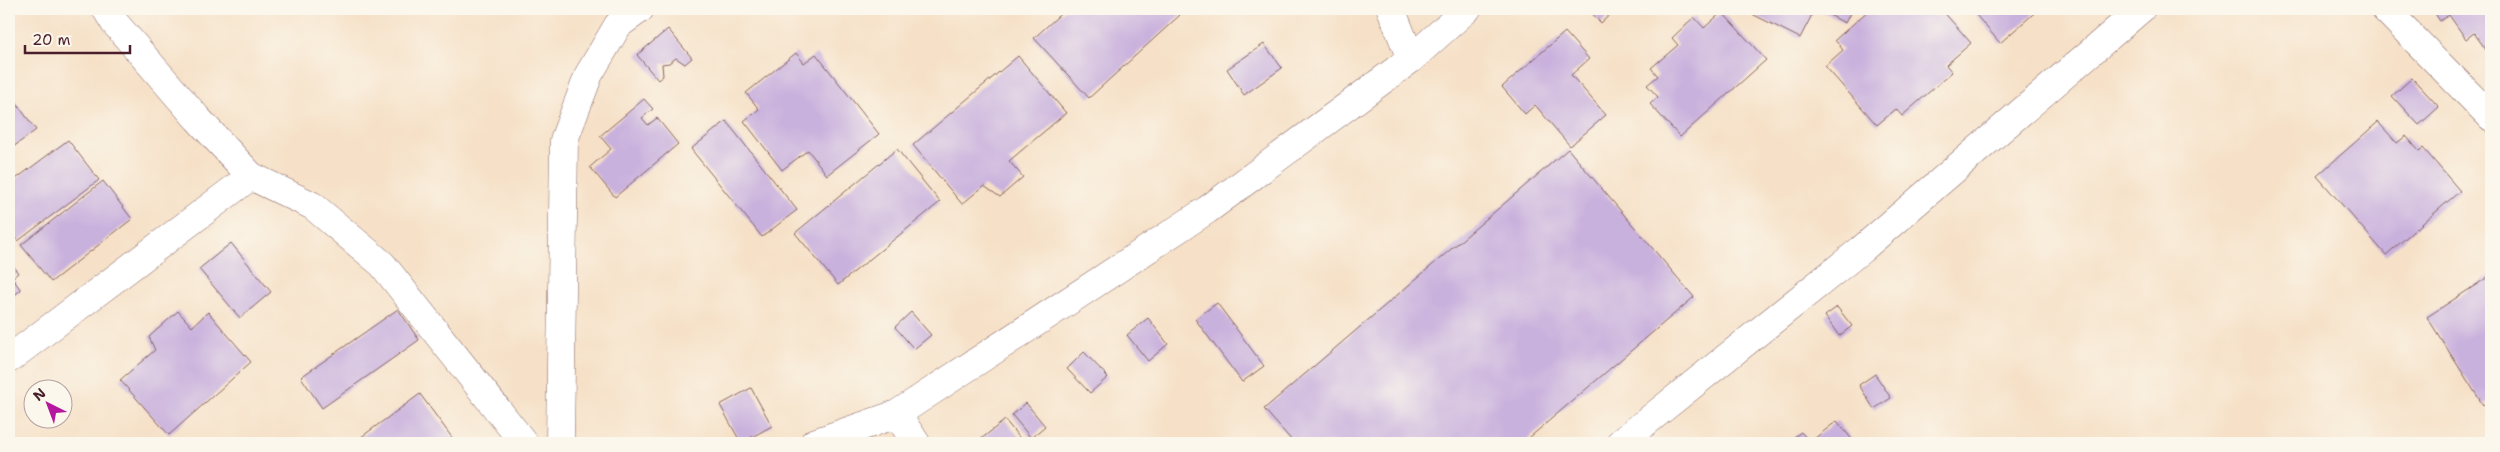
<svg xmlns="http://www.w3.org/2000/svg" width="2500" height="452" font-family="'Shantell Sans',sans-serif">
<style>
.building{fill:#c9b1dd}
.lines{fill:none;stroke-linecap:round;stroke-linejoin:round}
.minor-casing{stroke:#866362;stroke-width:29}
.minor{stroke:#fff;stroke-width:28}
</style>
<rect width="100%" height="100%" fill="#fbf7ec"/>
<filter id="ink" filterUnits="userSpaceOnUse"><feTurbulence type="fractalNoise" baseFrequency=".02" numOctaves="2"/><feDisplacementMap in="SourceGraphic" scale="10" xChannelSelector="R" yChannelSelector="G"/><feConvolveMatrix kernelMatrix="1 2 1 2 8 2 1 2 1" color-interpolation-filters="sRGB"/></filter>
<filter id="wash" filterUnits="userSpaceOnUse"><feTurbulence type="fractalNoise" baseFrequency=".0096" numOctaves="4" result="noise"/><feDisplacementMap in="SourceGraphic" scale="20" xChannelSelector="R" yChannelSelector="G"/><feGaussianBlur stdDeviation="1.12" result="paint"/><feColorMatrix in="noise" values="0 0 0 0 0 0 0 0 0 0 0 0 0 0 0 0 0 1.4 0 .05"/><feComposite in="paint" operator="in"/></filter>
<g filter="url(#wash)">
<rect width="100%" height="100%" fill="#f6e1c8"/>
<g id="blocks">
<g class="building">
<polygon points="1066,9 1175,9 1180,15 1089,98 1034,38"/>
<polygon points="1588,9 1616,9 1601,23"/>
<polygon points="1755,9 1815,9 1800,38 1752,14"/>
<polygon points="1818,9 1852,9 1845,23"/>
<polygon points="1870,9 1941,9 1971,43 1946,65 1952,72 1902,116 1896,109 1877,125 1825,66 1843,50 1835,40"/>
<polygon points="1971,9 2039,9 2000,43"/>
<polygon points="2432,9 2491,9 2491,52 2489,54 2474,33 2466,39 2449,15 2440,21"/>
<polygon points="1722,12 1766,60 1680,137 1650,104 1658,97 1647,85 1658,76 1651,68 1678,45 1672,38 1694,17 1704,28"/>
<polygon points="668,29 692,58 685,64 676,58 669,63 662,64 663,76 658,80 637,55"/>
<polygon points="1565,32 1589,59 1571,75 1606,115 1570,146 1535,105 1525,114 1502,87"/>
<polygon points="1264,44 1282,68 1244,95 1227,69"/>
<polygon points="796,53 804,63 816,54 879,134 827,175 808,150 782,170 744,121 759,109 746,93"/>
<polygon points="1018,56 1066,113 1009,161 1023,177 1000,197 984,186 962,204 913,145"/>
<polygon points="2412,78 2439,107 2419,125 2392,96"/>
<polygon points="9,93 36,130 9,150"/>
<polygon points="644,99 653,109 642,118 648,125 657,118 678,144 615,197 590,167 611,149 600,136"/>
<polygon points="726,121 797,210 762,237 691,149"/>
<polygon points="2378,122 2397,143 2406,136 2419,151 2423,148 2460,191 2386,255 2317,176"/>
<polygon points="68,140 99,180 18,241 9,230 9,184"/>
<polygon points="897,149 940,202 838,285 795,233"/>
<polygon points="1568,149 1694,297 1523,443 1294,443 1264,409"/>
<polygon points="103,181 132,219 51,282 21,245"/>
<polygon points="231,243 271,292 240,318 199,269"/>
<polygon points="9,260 18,273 12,278 21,290 9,299"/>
<polygon points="2491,275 2491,400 2483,405 2427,317"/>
<polygon points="1217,303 1264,366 1242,382 1195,319"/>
<polygon points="1837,307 1852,326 1839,336 1825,316"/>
<polygon points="398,309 419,340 322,408 301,377"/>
<polygon points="178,311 192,327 208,312 251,362 169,435 120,380 155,350 149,337"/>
<polygon points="911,312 931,335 914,349 895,327"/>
<polygon points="1148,318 1168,344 1148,361 1127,335"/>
<polygon points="1084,352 1108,377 1090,393 1067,369"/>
<polygon points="1875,374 1891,398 1874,409 1859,385"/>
<polygon points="751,388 772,426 741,443 720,405"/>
<polygon points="420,394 456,443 353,443"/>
<polygon points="1026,403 1045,426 1031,438 1012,415"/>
<polygon points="1005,420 1023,442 976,443"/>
<polygon points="1837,421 1855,443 1786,443 1801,432 1810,442"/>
</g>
</g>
</g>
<g filter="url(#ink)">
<use href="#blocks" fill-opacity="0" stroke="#866362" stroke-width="1"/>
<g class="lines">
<g class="minor-casing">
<g id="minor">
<polyline points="106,9 114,22 197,118 251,176 313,206 382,264 524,443"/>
<polyline points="1391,9 1411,59"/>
<polyline points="2385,9 2491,117"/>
<polyline points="9,359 251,176"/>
<polyline points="897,414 916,443"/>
<polyline points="560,443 564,140 589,74 618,25 640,9"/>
<polyline points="814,443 897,414 1207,210 1411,59 1467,9"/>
<polyline points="1620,443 1862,249 2141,9"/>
</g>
</g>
<use href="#minor" class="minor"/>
</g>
</g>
<rect width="2500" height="452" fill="none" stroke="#fbf7ec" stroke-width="30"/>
<g transform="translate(48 404) rotate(318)"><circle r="24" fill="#fbf7ec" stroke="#b4a19f"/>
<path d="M0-4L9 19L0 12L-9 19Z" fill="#b5179e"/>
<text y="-8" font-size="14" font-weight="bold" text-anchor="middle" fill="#4a1f2b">N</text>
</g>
<path d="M25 45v8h105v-8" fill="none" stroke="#4a1f2b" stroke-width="2.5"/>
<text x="32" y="45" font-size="15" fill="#4a1f2b" stroke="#fbf7ec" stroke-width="4" paint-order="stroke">20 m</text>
</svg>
